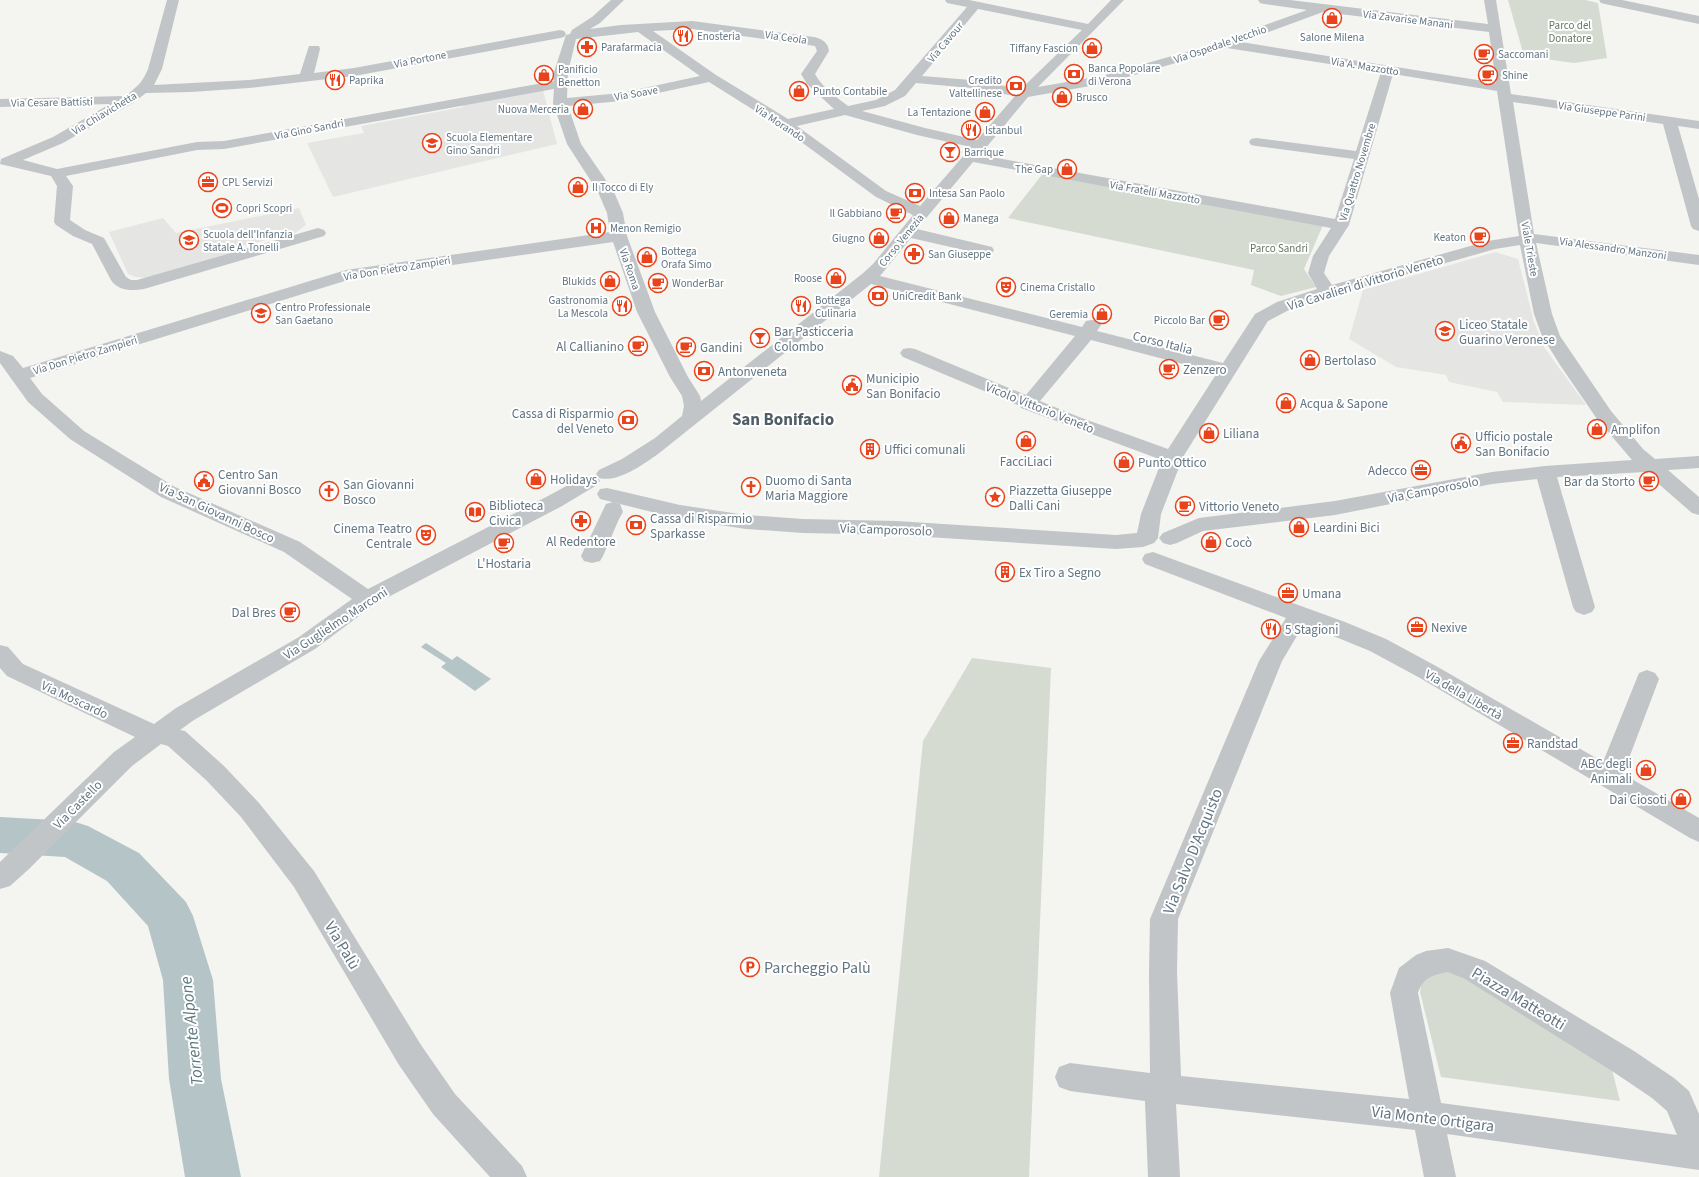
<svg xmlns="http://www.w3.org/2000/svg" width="1699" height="1177" font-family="'Source Sans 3',sans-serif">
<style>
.built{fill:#e5e5e3}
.green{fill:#d5dbd1}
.water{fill:#b5c4c7}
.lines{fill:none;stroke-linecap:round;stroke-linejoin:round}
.river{fill:#b5c4c7;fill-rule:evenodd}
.minor{fill:#c1c5c8;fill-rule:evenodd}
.labels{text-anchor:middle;stroke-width:4;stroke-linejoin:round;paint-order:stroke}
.far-street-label{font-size:11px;fill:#627582;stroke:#fff}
.far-park-label{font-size:11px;fill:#677961;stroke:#fff}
.far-poi-label{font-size:11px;fill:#627582;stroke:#fff;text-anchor:start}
.street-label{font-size:13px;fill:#627582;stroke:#fff}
.poi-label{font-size:13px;fill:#627582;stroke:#fff;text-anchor:start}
.near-street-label{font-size:16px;fill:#627582;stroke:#fff}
.near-poi-label{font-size:16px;fill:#627582;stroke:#fff;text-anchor:start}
.district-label{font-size:17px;font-weight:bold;fill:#505e67;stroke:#fff}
.near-water-label{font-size:17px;font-style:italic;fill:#5d787f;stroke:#fff}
</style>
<rect width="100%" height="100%" fill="#f4f4f0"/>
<g class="built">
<polygon points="543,90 557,144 333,197 307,143 364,133 361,126 463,107 461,103"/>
<polygon points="299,208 306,225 295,233 238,247 240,251 147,278 136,277 128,274 109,232 163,218 176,233"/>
<polygon points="1495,252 1518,259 1534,322 1544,347 1586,405 1503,402 1497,392 1449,382 1446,375 1396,367 1349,339 1363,290"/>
</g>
<g class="green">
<polygon points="1508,0 1585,0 1598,3 1607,58 1574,63 1524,56"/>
<polygon points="1044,172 1323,225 1304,269 1316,287 1281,296 1251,285 1254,270 1008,218"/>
<polygon points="972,658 1051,668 1029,1177 879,1177 923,741"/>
<polygon points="1453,970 1611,1066 1620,1101 1441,1077 1420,992 1422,980 1435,972"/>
</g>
<polygon class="water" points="426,643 452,660 457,656 491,679 475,691 441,667 446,663 421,647"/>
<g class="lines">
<polygon class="river" points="0,817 72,821 88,826 139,853 186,902 193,916 213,980 221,1079 241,1177 185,1177 169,1079 163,980 148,926 107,881 65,857 0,853"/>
<g class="minor">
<path d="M167 0H179L162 69 154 85 249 80 300 74 308 49 309 46H319L320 49 314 73 354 68 560 30 564 31 566 34 564 37 560 38 354 76 249 88 191 92 146 93 133 103 63 143 23 160 57 169 197 142 224 141 554 81V72L566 35 570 34 572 30 592 17 611 0H624L600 23 590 29 621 25 692 21 814 37C822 39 828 42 829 51L815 74C822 87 836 97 848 106L876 100 895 90 967 7 947 3 945 0H969L1088 24 1111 0H1124L1038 87 1101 76 1204 47 1307 10 1264 4 1260 3 1258 0H1290L1488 24 1484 0H1496L1511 94 1699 121V129L1678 126 1699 199V231L1693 229 1691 226 1663 124 1513 102 1534 234 1699 255V265L1536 243 1552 314 1560 336 1611 411 1643 449 1655 459 1699 456V468L1668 470 1699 497V515L1692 513 1645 472 1557 477 1595 607 1592 612 1584 615 1576 612 1573 607 1537 479 1492 484 1335 515 1203 531 1177 543 1170 545 1163 543 1159 538 1163 533 1199 518 1335 501 1492 472 1545 466 1632 460 1597 419 1560 365 1542 336 1534 314 1520 245 1495 249 1334 295 1289 310 1268 321 1183 457 1161 514 1158 538 1154 543 1143 547 1116 549 896 535 803 533 746 529 680 519 600 499 597 494 600 489 607 488 680 505 746 515 803 519 896 521 1116 535 1137 533 1141 514 1162 460 1021 408 1020 406 903 357 900 353 903 349 909 348 915 349 1026 395 1075 336 871 284 658 454C642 465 618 483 599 478L596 474 599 470 622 459 655 438 682 416 684 406 682 396 670 377 637 312 613 242 348 280 30 378 42 394 84 431 175 487 300 542 368 589 548 496 583 477 590 475 597 477 600 481 597 485 562 506 375 604 315 649 194 720 180 730 185 731 224 766 259 803 314 871 421 1045 455 1094 522 1166 527 1177H490L433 1114 399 1065 294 887 241 817 206 780 168 746 161 744 132 766 29 869 10 886 0 889V862L114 752 135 737 7 676 0 668V645L8 647 23 664 154 724 176 708 299 637 352 599 284 552 161 497 70 439 28 402 0 363V351L13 356 23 368 346 270 610 232 607 213 598 192 567 144 553 103 554 89 224 149 197 150 66 176 73 186 70 220 85 230 104 238 126 277 131 280H137L318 228 324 230 326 233 324 236 144 289C132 291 118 291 111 280L92 244 73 236 56 225 54 222 57 186 51 176 0 164 1 159 53 137 110 104 0 107V99L125 96C136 88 143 82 148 69ZM978 9 1082 30 1021 89 971 80 922 76ZM1323 12 1489 32 1496 83 1241 42ZM692 29 815 46 817 51 801 74 807 84 834 109 788 119 716 75 653 31ZM638 32 700 76 621 93 567 98 568 72 576 39ZM1227 48 1381 72 1356 151 1256 138 1251 139 1249 142 1251 145 1256 146 1354 159 1335 219 980 155 1028 97 1107 83ZM1393 74 1497 91 1519 236 1488 241 1332 285 1324 273 1329 256 1349 225ZM709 82 781 127 876 197 913 215 873 264 862 274 701 401 700 396 688 377 655 312 627 236 623 213 614 192 581 144 568 106 621 101ZM916 83 971 88 1015 96 977 140 925 128 862 111 885 106 905 96ZM845 115 917 135 971 147 920 206 886 191 797 126ZM973 162 1331 228 1313 256 1308 273 1317 289 1277 302 1255 314 1223 363 1097 331 1101 325 1098 321 1092 320 1086 321 1082 327 880 276 911 238 986 255 992 253 994 250 992 247 917 229ZM1091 340 1217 373 1168 449 1079 417 1040 401Z"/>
<polygon points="1599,0 1622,0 1699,16 1699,24 1605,4 1601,3"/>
<polygon points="613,502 620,504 623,512 619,519 603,556 600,561 592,563 584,561 581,556 606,504"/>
<path d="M1153 552 1345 622 1386 639 1436 666 1603 762 1639 673 1647 670 1655 673 1659 679 1623 774 1699 818V842L1690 838 1420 678 1370 651 1304 624 1282 661 1178 919 1177 972 1181 1076 1409 1099 1390 993 1399 968 1416 955 1426 951 1448 948 1485 961 1634 1051 1674 1078 1689 1091 1699 1114V1170L1447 1134 1456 1177H1424L1415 1130 1176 1104 1180 1177H1148L1145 1101 1070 1091 1059 1087 1055 1077 1059 1067 1070 1063 1150 1073 1149 972 1150 919 1259 661 1286 618 1145 564 1142 559 1145 554ZM1448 972 1465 979 1612 1071 1652 1098 1667 1111 1677 1135 1441 1103 1418 993C1423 977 1433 975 1448 972Z"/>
</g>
</g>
<defs>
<g id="shop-ring" transform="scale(1)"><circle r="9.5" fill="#fff" stroke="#e9431b" stroke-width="1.5"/><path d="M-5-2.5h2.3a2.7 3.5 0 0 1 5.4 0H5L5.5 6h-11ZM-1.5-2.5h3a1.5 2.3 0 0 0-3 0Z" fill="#e9431b"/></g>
<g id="restaurant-ring" transform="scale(1)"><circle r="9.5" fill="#fff" stroke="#e9431b" stroke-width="1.5"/><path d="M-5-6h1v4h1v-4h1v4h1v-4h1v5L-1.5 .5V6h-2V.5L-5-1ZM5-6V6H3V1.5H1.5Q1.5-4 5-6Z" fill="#e9431b"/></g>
<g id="pharmacy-ring" transform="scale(1)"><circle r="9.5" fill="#fff" stroke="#e9431b" stroke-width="1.5"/><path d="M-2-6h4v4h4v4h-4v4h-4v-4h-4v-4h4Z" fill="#e9431b"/></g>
<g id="cafe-ring" transform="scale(1)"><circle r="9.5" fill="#fff" stroke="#e9431b" stroke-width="1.5"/><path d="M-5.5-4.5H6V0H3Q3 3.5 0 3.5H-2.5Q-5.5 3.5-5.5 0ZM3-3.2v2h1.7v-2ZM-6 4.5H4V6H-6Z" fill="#e9431b"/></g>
<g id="bank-ring" transform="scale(1)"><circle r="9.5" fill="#fff" stroke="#e9431b" stroke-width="1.5"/><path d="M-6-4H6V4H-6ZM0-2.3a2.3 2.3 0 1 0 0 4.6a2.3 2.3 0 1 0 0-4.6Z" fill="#e9431b"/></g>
<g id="school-ring" transform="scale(1)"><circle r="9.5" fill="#fff" stroke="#e9431b" stroke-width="1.5"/><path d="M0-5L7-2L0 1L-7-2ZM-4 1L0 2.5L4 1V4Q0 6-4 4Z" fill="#e9431b"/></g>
<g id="bar-ring" transform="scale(1)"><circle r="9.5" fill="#fff" stroke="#e9431b" stroke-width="1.5"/><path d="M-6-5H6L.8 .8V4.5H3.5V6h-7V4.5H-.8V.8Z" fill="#e9431b"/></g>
<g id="office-ring" transform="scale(1)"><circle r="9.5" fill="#fff" stroke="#e9431b" stroke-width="1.5"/><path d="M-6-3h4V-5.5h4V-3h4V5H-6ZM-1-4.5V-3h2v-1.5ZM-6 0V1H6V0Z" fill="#e9431b"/></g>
<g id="stadium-ring" transform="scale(1)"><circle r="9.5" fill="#fff" stroke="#e9431b" stroke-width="1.5"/><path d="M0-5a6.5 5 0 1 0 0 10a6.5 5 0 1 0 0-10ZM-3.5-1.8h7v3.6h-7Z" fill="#e9431b"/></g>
<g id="hospital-ring" transform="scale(1)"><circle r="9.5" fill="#fff" stroke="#e9431b" stroke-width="1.5"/><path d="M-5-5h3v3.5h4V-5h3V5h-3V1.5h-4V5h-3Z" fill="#e9431b"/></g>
<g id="theatre-ring" transform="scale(1)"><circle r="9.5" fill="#fff" stroke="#e9431b" stroke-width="1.5"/><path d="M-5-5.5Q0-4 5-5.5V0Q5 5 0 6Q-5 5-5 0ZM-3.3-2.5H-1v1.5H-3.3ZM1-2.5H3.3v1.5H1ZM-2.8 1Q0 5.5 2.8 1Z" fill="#e9431b"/></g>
<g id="civic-ring" transform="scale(1)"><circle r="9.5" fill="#fff" stroke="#e9431b" stroke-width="1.5"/><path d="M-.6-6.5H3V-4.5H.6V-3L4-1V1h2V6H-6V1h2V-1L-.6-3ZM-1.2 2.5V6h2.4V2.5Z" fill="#e9431b"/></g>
<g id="building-ring" transform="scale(1)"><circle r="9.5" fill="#fff" stroke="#e9431b" stroke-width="1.5"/><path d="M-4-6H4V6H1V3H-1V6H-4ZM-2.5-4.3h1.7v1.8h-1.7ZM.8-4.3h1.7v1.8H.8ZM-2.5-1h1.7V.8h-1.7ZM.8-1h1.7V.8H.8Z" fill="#e9431b"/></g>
<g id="church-ring" transform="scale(1)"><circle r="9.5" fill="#fff" stroke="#e9431b" stroke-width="1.5"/><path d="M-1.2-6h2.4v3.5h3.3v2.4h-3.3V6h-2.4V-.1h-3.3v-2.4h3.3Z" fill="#e9431b"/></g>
<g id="sight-ring" transform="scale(1)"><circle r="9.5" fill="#fff" stroke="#e9431b" stroke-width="1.5"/><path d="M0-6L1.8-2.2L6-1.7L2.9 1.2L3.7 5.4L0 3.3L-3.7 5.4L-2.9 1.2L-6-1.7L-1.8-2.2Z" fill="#e9431b"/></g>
<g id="library-ring" transform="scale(1)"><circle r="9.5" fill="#fff" stroke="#e9431b" stroke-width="1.5"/><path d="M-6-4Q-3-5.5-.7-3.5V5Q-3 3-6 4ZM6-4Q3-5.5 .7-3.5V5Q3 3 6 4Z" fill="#e9431b"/></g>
<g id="parking-ring" transform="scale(1)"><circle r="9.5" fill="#fff" stroke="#e9431b" stroke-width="1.5"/><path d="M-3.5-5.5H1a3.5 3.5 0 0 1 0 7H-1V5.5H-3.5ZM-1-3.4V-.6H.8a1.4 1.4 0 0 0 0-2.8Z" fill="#e9431b"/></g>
</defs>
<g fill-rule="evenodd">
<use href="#shop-ring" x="1332" y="18"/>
<use href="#restaurant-ring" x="683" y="36"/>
<use href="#pharmacy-ring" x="587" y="47"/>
<use href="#shop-ring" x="1092" y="48"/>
<use href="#cafe-ring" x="1484" y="54"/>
<use href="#bank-ring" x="1074" y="74"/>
<use href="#shop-ring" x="544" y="75"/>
<use href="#cafe-ring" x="1488" y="75"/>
<use href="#restaurant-ring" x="335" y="80"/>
<use href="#bank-ring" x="1016" y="86"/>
<use href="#shop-ring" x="799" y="91"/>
<use href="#shop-ring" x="1062" y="97"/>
<use href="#shop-ring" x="583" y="109"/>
<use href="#shop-ring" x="985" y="112"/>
<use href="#restaurant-ring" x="971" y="130"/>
<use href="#school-ring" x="432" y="143"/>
<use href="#bar-ring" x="950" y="152"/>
<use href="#shop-ring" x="1067" y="169"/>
<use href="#office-ring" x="208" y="182"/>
<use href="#shop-ring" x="578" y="187"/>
<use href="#bank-ring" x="915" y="193"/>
<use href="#stadium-ring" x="222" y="208"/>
<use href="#cafe-ring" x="896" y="213"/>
<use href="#shop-ring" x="949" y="218"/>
<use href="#hospital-ring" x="596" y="228"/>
<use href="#cafe-ring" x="1480" y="237"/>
<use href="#shop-ring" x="879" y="238"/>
<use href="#school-ring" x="189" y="240"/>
<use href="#pharmacy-ring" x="914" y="254"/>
<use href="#shop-ring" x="647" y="257"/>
<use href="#shop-ring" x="836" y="278"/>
<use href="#shop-ring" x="610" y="281"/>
<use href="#cafe-ring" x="658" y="283"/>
<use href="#theatre-ring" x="1006" y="287"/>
<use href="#bank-ring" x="878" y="296"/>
<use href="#restaurant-ring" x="622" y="306"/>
<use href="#restaurant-ring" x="801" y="306"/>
<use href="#school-ring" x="261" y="313"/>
<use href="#shop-ring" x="1102" y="314"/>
<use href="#cafe-ring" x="1219" y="320"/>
<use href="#school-ring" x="1445" y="331"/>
<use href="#bar-ring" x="760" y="338"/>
<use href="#cafe-ring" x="638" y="346"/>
<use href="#cafe-ring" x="686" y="347"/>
<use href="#shop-ring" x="1310" y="360"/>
<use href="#cafe-ring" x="1169" y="369"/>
<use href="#bank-ring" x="704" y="371"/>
<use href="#civic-ring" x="852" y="385"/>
<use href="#shop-ring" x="1286" y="403"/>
<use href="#bank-ring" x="628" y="420"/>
<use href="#shop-ring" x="1597" y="429"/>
<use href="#shop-ring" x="1209" y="433"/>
<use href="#shop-ring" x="1026" y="441"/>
<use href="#civic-ring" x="1461" y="443"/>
<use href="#building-ring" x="870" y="449"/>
<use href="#shop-ring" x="1124" y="462"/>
<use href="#office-ring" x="1421" y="470"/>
<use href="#shop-ring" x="536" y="479"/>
<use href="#civic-ring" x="204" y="481"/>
<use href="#cafe-ring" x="1649" y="481"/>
<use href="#church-ring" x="751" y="487"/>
<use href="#church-ring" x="329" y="491"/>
<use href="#sight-ring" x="995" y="497"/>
<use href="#cafe-ring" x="1185" y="506"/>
<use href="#library-ring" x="475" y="512"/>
<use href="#pharmacy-ring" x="581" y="521"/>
<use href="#bank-ring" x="636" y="525"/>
<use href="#shop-ring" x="1299" y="527"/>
<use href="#theatre-ring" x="426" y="535"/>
<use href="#shop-ring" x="1211" y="542"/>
<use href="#cafe-ring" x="504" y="543"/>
<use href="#building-ring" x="1005" y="572"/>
<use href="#office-ring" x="1288" y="593"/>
<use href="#cafe-ring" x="290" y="612"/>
<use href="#office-ring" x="1417" y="627"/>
<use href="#restaurant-ring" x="1271" y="629"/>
<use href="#office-ring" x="1513" y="743"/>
<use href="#shop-ring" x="1646" y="770"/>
<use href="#shop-ring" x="1681" y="799"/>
<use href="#parking-ring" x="750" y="967"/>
</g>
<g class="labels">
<g class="far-street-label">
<text transform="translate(1408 19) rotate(7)" y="4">Via Zavarise Manani</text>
<text transform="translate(786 37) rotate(8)" y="4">Via Ceola</text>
<text transform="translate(945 42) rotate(-50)" y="4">Via Cavour</text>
<text transform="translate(1220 44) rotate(-19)" y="4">Via Ospedale Vecchio</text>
<text transform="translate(420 59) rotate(-11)" y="4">Via Portone</text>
<text transform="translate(1365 66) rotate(9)" y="4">Via A. Mazzotto</text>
<text transform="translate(636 93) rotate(-10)" y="4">Via Soave</text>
<text transform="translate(52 102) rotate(-1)" y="4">Via Cesare Battisti</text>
<text transform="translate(1602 111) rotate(8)" y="4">Via Giuseppe Parini</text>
<text transform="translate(104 113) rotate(-31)" y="4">Via Chiavichetta</text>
<text transform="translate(780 123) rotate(33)" y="4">Via Morando</text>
<text transform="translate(309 129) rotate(-11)" y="4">Via Gino Sandri</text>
<text transform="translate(1357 172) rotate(-73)" y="4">Via Quattro Novembre</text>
<text transform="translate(1155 192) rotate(10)" y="4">Via Fratelli Mazzotto</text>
<text transform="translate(901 240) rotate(-51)" y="4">Corso Venezia</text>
<text transform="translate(1613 248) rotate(8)" y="4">Via Alessandro Manzoni</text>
<text transform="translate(1530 249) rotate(80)" y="4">Viale Trieste</text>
<text transform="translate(397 268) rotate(-9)" y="4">Via Don Pietro Zampieri</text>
<text transform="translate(630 269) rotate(71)" y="4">Via Roma</text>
<text transform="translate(85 355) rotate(-17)" y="4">Via Don Pietro Zampieri</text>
</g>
<g class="far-park-label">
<text x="1570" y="29">Parco del<tspan x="1570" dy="13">Donatore</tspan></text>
<text x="1279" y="252">Parco Sandri</text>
</g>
<g class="far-poi-label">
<text x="697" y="40">Enosteria</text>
<text x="1332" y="41" text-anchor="middle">Salone Milena</text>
<text x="601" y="51">Parafarmacia</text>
<text x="1078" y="52" text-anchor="end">Tiffany Fascion</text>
<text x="1498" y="58">Saccomani</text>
<text x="1088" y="72">Banca Popolare<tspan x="1088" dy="13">di Verona</tspan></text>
<text x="558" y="73">Panificio<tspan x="558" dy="13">Benetton</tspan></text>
<text x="1502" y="79">Shine</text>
<text x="349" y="84">Paprika</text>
<text x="1002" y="84" text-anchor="end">Credito<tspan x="1002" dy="13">Valtellinese</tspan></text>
<text x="813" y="95">Punto Contabile</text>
<text x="1076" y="101">Brusco</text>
<text x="569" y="113" text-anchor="end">Nuova Merceria</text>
<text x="971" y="116" text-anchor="end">La Tentazione</text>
<text x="985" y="134">Istanbul</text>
<text x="446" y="141">Scuola Elementare<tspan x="446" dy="13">Gino Sandri</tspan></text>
<text x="964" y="156">Barrique</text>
<text x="1053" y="173" text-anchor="end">The Gap</text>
<text x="222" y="186">CPL Servizi</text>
<text x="592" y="191">Il Tocco di Ely</text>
<text x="929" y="197">Intesa San Paolo</text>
<text x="236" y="212">Copri Scopri</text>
<text x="882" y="217" text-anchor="end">Il Gabbiano</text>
<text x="963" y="222">Manega</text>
<text x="610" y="232">Menon Remigio</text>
<text x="203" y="238">Scuola dell'Infanzia<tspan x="203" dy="13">Statale A. Tonelli</tspan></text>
<text x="1466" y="241" text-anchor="end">Keaton</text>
<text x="865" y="242" text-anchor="end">Giugno</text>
<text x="661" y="255">Bottega<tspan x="661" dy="13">Orafa Simo</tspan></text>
<text x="928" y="258">San Giuseppe</text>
<text x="822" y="282" text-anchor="end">Roose</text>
<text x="596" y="285" text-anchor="end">Blukids</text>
<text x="672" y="287">WonderBar</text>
<text x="1020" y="291">Cinema Cristallo</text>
<text x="892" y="300">UniCredit Bank</text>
<text x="608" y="304" text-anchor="end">Gastronomia<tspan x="608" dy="13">La Mescola</tspan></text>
<text x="815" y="304">Bottega<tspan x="815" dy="13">Culinaria</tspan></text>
<text x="275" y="311">Centro Professionale<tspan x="275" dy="13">San Gaetano</tspan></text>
<text x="1088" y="318" text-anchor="end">Geremia</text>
<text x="1205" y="324" text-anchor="end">Piccolo Bar</text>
</g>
<g class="street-label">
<text transform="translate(1365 282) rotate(-17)" y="5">Via Cavalieri di Vittorio Veneto</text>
<text transform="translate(1163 342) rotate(14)" y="5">Corso Italia</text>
<text transform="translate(1040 407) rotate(22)" y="5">Vicolo Vittorio Veneto</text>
<text transform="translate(1433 489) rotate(-11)" y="5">Via Camporosolo</text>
<text transform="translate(217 512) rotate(25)" y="5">Via San Giovanni Bosco</text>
<text transform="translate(886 529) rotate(2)" y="5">Via Camporosolo</text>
<text transform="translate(335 623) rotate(-33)" y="5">Via Guglielmo Marconi</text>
<text transform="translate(1464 694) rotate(30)" y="5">Via della Libertà</text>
<text transform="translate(75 699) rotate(25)" y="5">Via Moscardo</text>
<text transform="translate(77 804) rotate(-45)" y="5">Via Castello</text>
</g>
<g class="poi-label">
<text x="1459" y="329">Liceo Statale<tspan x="1459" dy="15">Guarino Veronese</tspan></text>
<text x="774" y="336">Bar Pasticceria<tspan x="774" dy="15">Colombo</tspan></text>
<text x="624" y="351" text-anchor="end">Al Callianino</text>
<text x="700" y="352">Gandini</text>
<text x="1324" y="365">Bertolaso</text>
<text x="1183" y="374">Zenzero</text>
<text x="718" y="376">Antonveneta</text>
<text x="866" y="383">Municipio<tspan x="866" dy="15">San Bonifacio</tspan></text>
<text x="1300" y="408">Acqua &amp; Sapone</text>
<text x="614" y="418" text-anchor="end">Cassa di Risparmio<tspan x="614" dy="15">del Veneto</tspan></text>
<text x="1611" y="434">Amplifon</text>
<text x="1223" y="438">Liliana</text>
<text x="1475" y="441">Ufficio postale<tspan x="1475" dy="15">San Bonifacio</tspan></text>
<text x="884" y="454">Uffici comunali</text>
<text x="1026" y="466" text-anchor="middle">FacciLiaci</text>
<text x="1138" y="467">Punto Ottico</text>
<text x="1407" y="475" text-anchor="end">Adecco</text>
<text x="218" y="479">Centro San<tspan x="218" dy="15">Giovanni Bosco</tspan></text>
<text x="550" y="484">Holidays</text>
<text x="765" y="485">Duomo di Santa<tspan x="765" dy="15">Maria Maggiore</tspan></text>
<text x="1635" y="486" text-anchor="end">Bar da Storto</text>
<text x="343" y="489">San Giovanni<tspan x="343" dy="15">Bosco</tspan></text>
<text x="1009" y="495">Piazzetta Giuseppe<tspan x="1009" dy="15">Dalli Cani</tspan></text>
<text x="489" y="510">Biblioteca<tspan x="489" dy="15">Civica</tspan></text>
<text x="1199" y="511">Vittorio Veneto</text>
<text x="650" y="523">Cassa di Risparmio<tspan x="650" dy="15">Sparkasse</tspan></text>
<text x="1313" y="532">Leardini Bici</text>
<text x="412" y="533" text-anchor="end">Cinema Teatro<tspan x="412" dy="15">Centrale</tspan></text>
<text x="581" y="546" text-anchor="middle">Al Redentore</text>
<text x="1225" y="547">Cocò</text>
<text x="504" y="568" text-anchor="middle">L'Hostaria</text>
<text x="1019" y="577">Ex Tiro a Segno</text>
<text x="1302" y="598">Umana</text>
<text x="276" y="617" text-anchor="end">Dal Bres</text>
<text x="1431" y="632">Nexive</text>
<text x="1285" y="634">5 Stagioni</text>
<text x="1527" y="748">Randstad</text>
<text x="1632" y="768" text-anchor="end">ABC degli<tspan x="1632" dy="15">Animali</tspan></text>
<text x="1667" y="804" text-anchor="end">Dai Ciosoti</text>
</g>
<g class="near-street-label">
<text transform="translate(1192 851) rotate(-68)" y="6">Via Salvo D'Acquisto</text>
<text transform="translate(343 945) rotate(59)" y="6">Via Palù</text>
<text transform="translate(1519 998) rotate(31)" y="6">Piazza Matteotti</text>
<text transform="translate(1433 1118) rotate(7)" y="6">Via Monte Ortigara</text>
</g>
<g class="near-poi-label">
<text x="764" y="973">Parcheggio Palù</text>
</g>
<g class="district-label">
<text x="783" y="425">San Bonifacio</text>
</g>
<g class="near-water-label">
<text transform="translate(191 1031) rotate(-96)" y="6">Torrente Alpone</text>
</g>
</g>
</svg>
